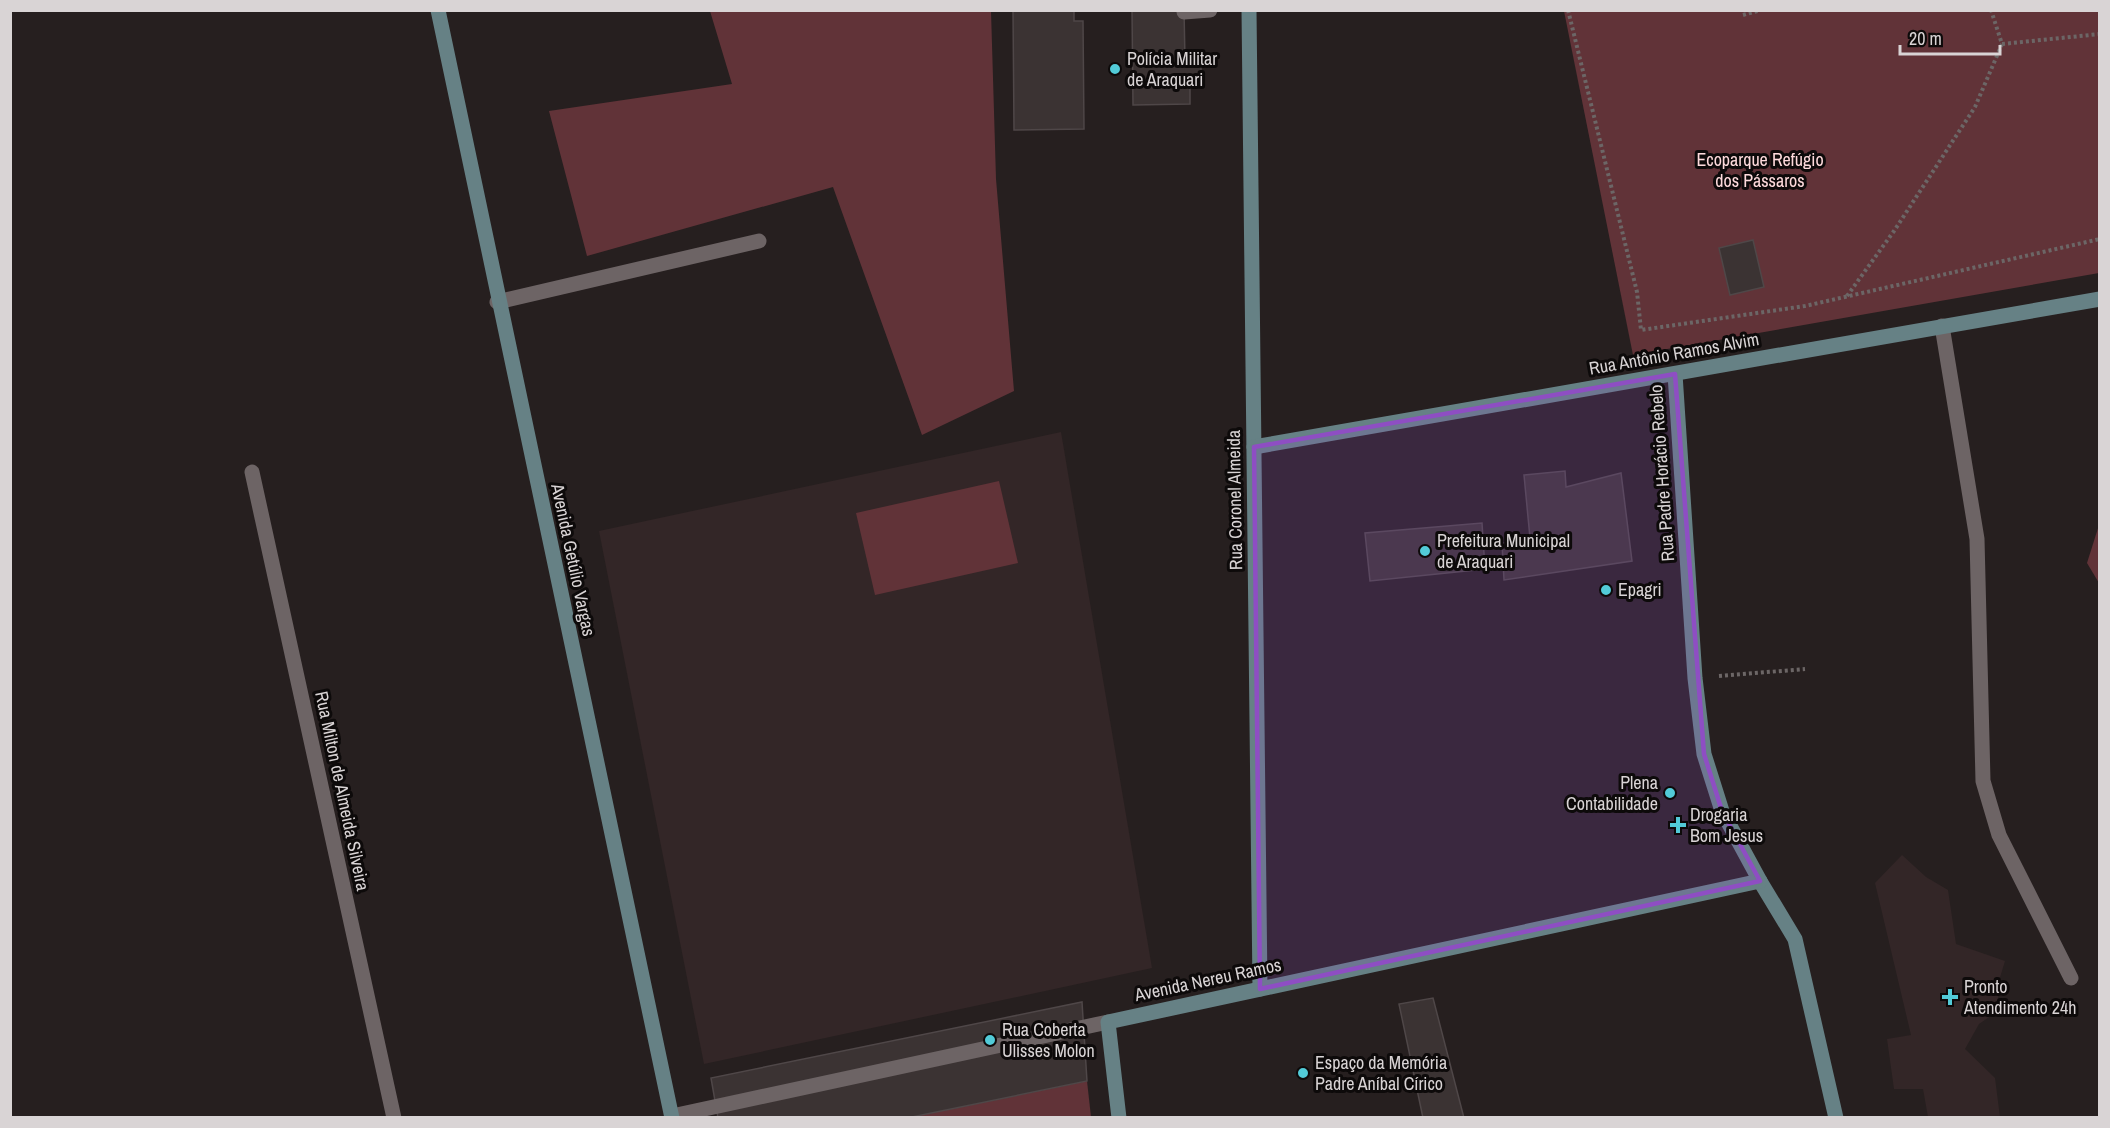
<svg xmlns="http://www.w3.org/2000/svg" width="2110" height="1128" font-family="'Archivo Narrow',sans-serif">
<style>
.built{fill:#332627}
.green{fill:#613338}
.building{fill:#3b3333;stroke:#4f4748;stroke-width:1.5}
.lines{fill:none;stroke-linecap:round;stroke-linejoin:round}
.path{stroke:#6c6666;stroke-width:4;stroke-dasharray:3 3;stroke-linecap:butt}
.lane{stroke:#6d6465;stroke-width:15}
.street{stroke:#6d6465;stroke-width:15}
.secondary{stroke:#668185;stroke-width:15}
.marked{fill:#8e4ec3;fill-opacity:0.2;stroke:#8e4ec3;stroke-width:4.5;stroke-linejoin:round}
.poi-dot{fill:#52cbd8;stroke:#0d0a0a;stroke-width:2}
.labels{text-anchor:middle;stroke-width:6;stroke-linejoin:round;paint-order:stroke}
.poi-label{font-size:18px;fill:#d9d4d5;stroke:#0d0a0a;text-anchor:start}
.park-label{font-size:18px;fill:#fedadc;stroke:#0d0a0a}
.street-label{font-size:18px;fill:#d9d4d5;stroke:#0d0a0a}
</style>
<rect width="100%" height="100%" fill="#261f1f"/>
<g class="built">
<polygon points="1061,432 1152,968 704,1064 599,531"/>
<polygon points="1902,855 1926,877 1948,890 1956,944 2005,961 1998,984 1998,1011 1979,1024 1965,1049 1995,1078 2000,1117 1928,1117 1923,1089 1894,1089 1887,1039 1911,1035 1875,883"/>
</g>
<g class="green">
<polygon points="710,11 991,11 996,179 1014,391 922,435 833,187 587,256 549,111 732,84"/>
<polygon points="1564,11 2099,11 2099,273 1633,355"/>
<polygon points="999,481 1018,563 875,595 856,513"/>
<polygon points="2099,525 2099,583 2087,563"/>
<polygon points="1087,1081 1091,1117 907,1118"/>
</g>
<g class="building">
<polygon points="1013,10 1074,10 1074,21 1083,21 1084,129 1014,130"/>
<polygon points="1132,10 1184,10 1185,59 1201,59 1201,85 1190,85 1190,104 1133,105"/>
<polygon points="1753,240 1764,287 1730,295 1719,248"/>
<polygon points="1565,471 1566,487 1621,473 1632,561 1504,580 1502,543 1530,538 1524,475"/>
<polygon points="1482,523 1485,569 1370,581 1365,533"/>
<polygon points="1433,998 1464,1118 1423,1118 1399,1004"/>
<polygon points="1082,1002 1087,1081 907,1118 718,1118 711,1078"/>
</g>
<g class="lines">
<g class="path">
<polyline points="1568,10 1637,292 1641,330 1805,306 2100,239"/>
<polyline points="1743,15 1761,10"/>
<polyline points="2002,44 2100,34"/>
<polyline points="1847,296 1894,231 1975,107 2002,44 1991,10"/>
<polyline points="1719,676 1805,669"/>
</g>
<g class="lane">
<polyline points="1184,12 1210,10"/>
<polyline points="1942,326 1977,539 1983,781 1999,835 2071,978"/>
</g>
<g class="street">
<polyline points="497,302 759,241"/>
<polyline points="252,472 394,1118"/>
<polyline points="672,1116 1108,1022"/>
</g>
<g class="secondary">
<polyline points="438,10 672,1118"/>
<polyline points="1249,10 1260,989"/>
<polyline points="1675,374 1695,678 1704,754 1722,811 1760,881 1795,939 1836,1118"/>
<polyline points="1254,447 2100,299"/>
<polyline points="1119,1118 1108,1022 1760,881"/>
</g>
</g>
<path class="marked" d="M1675 374 1704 754 1722 811 1760 881 1260 989 1254 447Z"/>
<g class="poi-dot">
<circle cx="1115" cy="69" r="6"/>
<circle cx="1425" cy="551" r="6"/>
<circle cx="1606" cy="590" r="6"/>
<circle cx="1670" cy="793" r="6"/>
<path d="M1675 816h6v6h6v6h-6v6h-6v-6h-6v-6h6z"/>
<path d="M1947 988h6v6h6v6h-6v6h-6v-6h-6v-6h6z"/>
<circle cx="990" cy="1040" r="6"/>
<circle cx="1303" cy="1073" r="6"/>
</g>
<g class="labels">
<g class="poi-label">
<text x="1127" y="65">Polícia Militar<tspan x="1127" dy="21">de Araquari</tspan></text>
<text x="1437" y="547">Prefeitura Municipal<tspan x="1437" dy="21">de Araquari</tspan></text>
<text x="1618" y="596">Epagri</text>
<text x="1658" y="789" text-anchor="end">Plena<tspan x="1658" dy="21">Contabilidade</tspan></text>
<text x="1690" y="821">Drogaria<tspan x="1690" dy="21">Bom Jesus</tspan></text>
<text x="1964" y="993">Pronto<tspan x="1964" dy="21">Atendimento 24h</tspan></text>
<text x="1002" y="1036">Rua Coberta<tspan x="1002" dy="21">Ulisses Molon</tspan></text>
<text x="1315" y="1069">Espaço da Memória<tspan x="1315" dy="21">Padre Aníbal Círico</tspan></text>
</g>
<g class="park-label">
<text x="1760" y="166">Ecoparque Refúgio<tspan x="1760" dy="21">dos Pássaros</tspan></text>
</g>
<g class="street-label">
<text transform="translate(1674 354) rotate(-10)" y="6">Rua Antônio Ramos Alvim</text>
<text transform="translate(1662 473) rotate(-94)" y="6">Rua Padre Horácio Rebelo</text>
<text transform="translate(1235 500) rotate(-91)" y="6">Rua Coronel Almeida</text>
<text transform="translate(573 560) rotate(78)" y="6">Avenida Getúlio Vargas</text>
<text transform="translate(342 791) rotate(78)" y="6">Rua Milton de Almeida Silveira</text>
<text transform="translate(1208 980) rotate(-12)" y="6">Avenida Nereu Ramos</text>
</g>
</g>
<rect width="2110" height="1128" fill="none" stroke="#d9d4d5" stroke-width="24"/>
<path d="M1900 45v9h100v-9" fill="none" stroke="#d9d4d5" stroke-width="3"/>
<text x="1909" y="45" font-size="18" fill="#d9d4d5" stroke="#0d0a0a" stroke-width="4.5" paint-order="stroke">20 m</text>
</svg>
